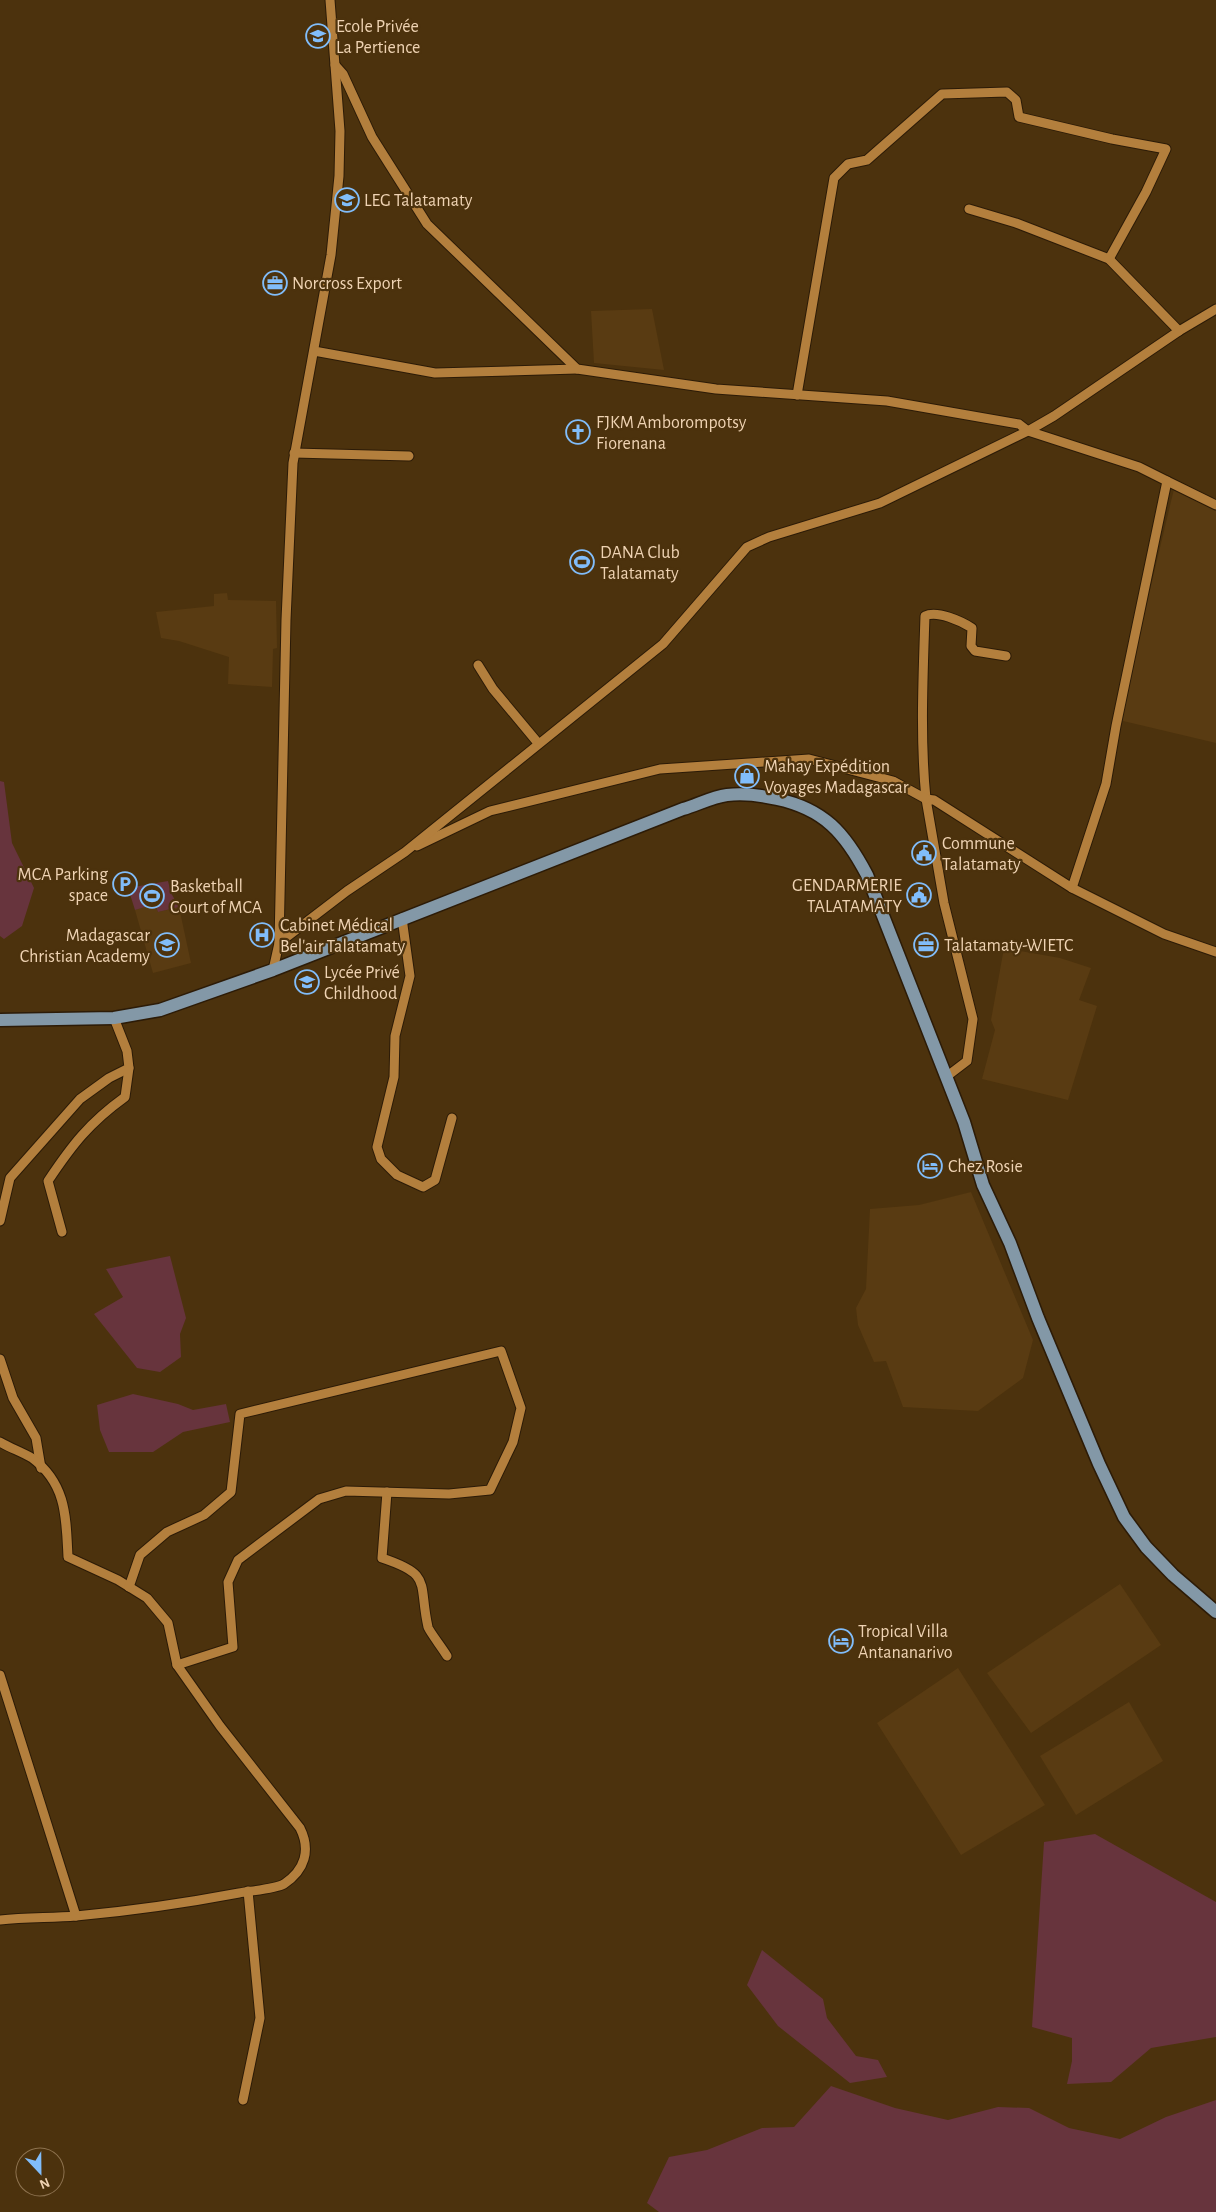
<svg xmlns="http://www.w3.org/2000/svg" width="1216" height="2212" font-family="'Alegreya Sans',sans-serif">
<style>
.built{fill:#593b12}
.green{fill:#67343d}
.lines{fill:none;stroke-linecap:round;stroke-linejoin:round}
.minor-casing{stroke:#2c1b07;stroke-width:11}
.major-casing{stroke:#2c1b07;stroke-width:15}
.minor{stroke:#b37f3d;stroke-width:9}
.major{stroke:#8398a7;stroke-width:12}
.labels{text-anchor:middle;stroke-width:4.5;stroke-linejoin:round;paint-order:stroke}
.poi-label{font-size:18px;fill:#efd3b3;stroke:#4c320d;text-anchor:start}
</style>
<rect width="100%" height="100%" fill="#4c320d"/>
<g class="built">
<polygon points="652,309 664,370 594,363 591,311"/>
<polygon points="1174,489 1216,507 1216,743 1119,720"/>
<polygon points="227,593 228,600 276,601 277,648 273,649 272,687 228,684 229,657 179,641 161,638 156,612 214,606 214,594"/>
<polygon points="155,903 158,912 179,907 191,963 153,973 135,910"/>
<polygon points="1004,948 1060,958 1091,968 1079,1000 1097,1006 1068,1100 982,1079 995,1030 991,1020"/>
<polygon points="971,1192 1033,1340 1023,1378 978,1411 903,1407 886,1361 874,1362 858,1325 856,1308 866,1289 870,1209 919,1205"/>
<polygon points="1120,1584 1161,1645 1031,1733 987,1673"/>
<polygon points="958,1668 1045,1805 961,1855 877,1723"/>
<polygon points="1129,1702 1163,1761 1076,1815 1040,1756"/>
</g>
<g class="green">
<polygon points="0,781 4,782 12,843 34,888 22,926 4,939 0,936"/>
<polygon points="168,881 171,893 179,907 158,912 155,904 135,910 128,888"/>
<polygon points="170,1256 186,1318 180,1334 181,1357 160,1372 137,1368 94,1314 123,1297 106,1269"/>
<polygon points="133,1394 178,1404 193,1410 226,1404 230,1422 183,1432 153,1452 109,1452 100,1430 97,1405"/>
<polygon points="1095,1834 1216,1902 1216,2037 1151,2048 1111,2082 1067,2084 1072,2061 1072,2038 1032,2027 1044,1842"/>
<polygon points="762,1950 823,1999 827,2018 856,2056 878,2060 887,2077 850,2083 778,2026 747,1985"/>
<polygon points="831,2086 895,2108 948,2120 998,2107 1029,2108 1069,2128 1120,2139 1166,2117 1216,2100 1216,2212 659,2212 647,2203 669,2157 707,2150 762,2128 794,2127"/>
</g>
<g class="lines">
<g class="minor-casing">
<g id="minor">
<polyline points="335,65 343,74 372,137 427,224 577,369 716,389 887,401 1019,424 1028,431 1139,467 1167,481 1116,726 1106,784 1072,888 934,800 926,799 944,903 973,1019 967,1061 946,1077"/>
<polyline points="969,209 1016,223 1109,259 1179,331"/>
<polyline points="314,351 435,373 577,369"/>
<polyline points="797,395 834,178 848,164 867,160 942,94 1007,92 1016,100 1019,117 1112,139 1166,149 1146,192 1109,259"/>
<polyline points="294,453 409,456"/>
<polyline points="1167,481 1216,505"/>
<polyline points="478,665 493,689 538,743"/>
<path d="M926 799C920 738 923 677 925 616 937 610 961 621 972 628L971 646 975 651 1006 656"/>
<polyline points="417,846 490,811 660,769 809,759 893,781 926,799"/>
<polyline points="1072,888 1164,934 1216,952"/>
<polyline points="402,918 410,976 395,1036 394,1077 377,1147 381,1159 397,1175 423,1187 435,1180 452,1118"/>
<polyline points="279,943 286,620 293,463 331,255 339,176 340,131 330,0"/>
<polyline points="273,970 279,943 347,891 405,852 663,644 747,547 769,537 880,503 1028,431 1054,416 1179,331 1216,309"/>
<polyline points="0,1221 10,1178 80,1099 109,1078 129,1068 127,1051 114,1018"/>
<path d="M62 1232 48 1181C72 1145 89 1123 125 1097L129 1068"/>
<polyline points="0,1359 13,1398 36,1438 41,1468"/>
<path d="M0 1442C10 1448 22 1452 32 1458 67 1484 66 1518 68 1557L118 1580 147 1598 168 1623 177 1665 220 1726 300 1828C311 1850 305 1870 284 1884 275 1889 250 1891 239 1893 186 1903 131 1911 76 1916 51 1918 25 1917 0 1920"/>
<path d="M387 1492 382 1558C433 1575 418 1582 428 1627 429 1631 443 1649 447 1656"/>
<polyline points="129,1587 140,1555 167,1532 204,1515 231,1492 240,1414 501,1351 521,1408 513,1442 490,1490 449,1494 346,1491 319,1499 238,1560 228,1582 233,1647 177,1665"/>
<polyline points="0,1675 76,1916"/>
<polyline points="243,2100 260,2018 248,1891"/>
</g>
</g>
<g class="major-casing">
<path id="major" d="M0 1020 114 1018 160 1010 273 970 683 809C697 805 712 797 727 795 744 793 760 795 777 799 824 809 845 833 867 875L964 1122 983 1185 1010 1243 1038 1318 1099 1464 1124 1517 1146 1547 1173 1575 1216 1612"/>
</g>
<use href="#minor" class="minor"/>
<use href="#major" class="major"/>
</g>
<defs>
<g id="school-ring" transform="scale(1.25)"><circle r="9.5" fill="#4c320d" stroke="#81bdfa" stroke-width="1.5"/><path d="M0-5L7-2L0 1L-7-2ZM-4 1L0 2.5L4 1V4Q0 6-4 4Z" fill="#81bdfa"/></g>
<g id="office-ring" transform="scale(1.25)"><circle r="9.5" fill="#4c320d" stroke="#81bdfa" stroke-width="1.5"/><path d="M-6-3h4V-5.5h4V-3h4V5H-6ZM-1-4.5V-3h2v-1.5ZM-6 0V1H6V0Z" fill="#81bdfa"/></g>
<g id="church-ring" transform="scale(1.25)"><circle r="9.5" fill="#4c320d" stroke="#81bdfa" stroke-width="1.5"/><path d="M-1.2-6h2.4v3.5h3.3v2.4h-3.3V6h-2.4V-.1h-3.3v-2.4h3.3Z" fill="#81bdfa"/></g>
<g id="stadium-ring" transform="scale(1.25)"><circle r="9.5" fill="#4c320d" stroke="#81bdfa" stroke-width="1.5"/><path d="M0-5a6.5 5 0 1 0 0 10a6.5 5 0 1 0 0-10ZM-3.5-1.8h7v3.6h-7Z" fill="#81bdfa"/></g>
<g id="shop-ring" transform="scale(1.25)"><circle r="9.5" fill="#4c320d" stroke="#81bdfa" stroke-width="1.5"/><path d="M-5-2.5h2.3a2.7 3.5 0 0 1 5.4 0H5L5.5 6h-11ZM-1.5-2.5h3a1.5 2.3 0 0 0-3 0Z" fill="#81bdfa"/></g>
<g id="civic-ring" transform="scale(1.25)"><circle r="9.5" fill="#4c320d" stroke="#81bdfa" stroke-width="1.5"/><path d="M-.6-6.5H3V-4.5H.6V-3L4-1V1h2V6H-6V1h2V-1L-.6-3ZM-1.2 2.5V6h2.4V2.5Z" fill="#81bdfa"/></g>
<g id="parking-ring" transform="scale(1.25)"><circle r="9.5" fill="#4c320d" stroke="#81bdfa" stroke-width="1.5"/><path d="M-3.5-5.5H1a3.5 3.5 0 0 1 0 7H-1V5.5H-3.5ZM-1-3.4V-.6H.8a1.4 1.4 0 0 0 0-2.8Z" fill="#81bdfa"/></g>
<g id="hospital-ring" transform="scale(1.25)"><circle r="9.5" fill="#4c320d" stroke="#81bdfa" stroke-width="1.5"/><path d="M-5-5h3v3.5h4V-5h3V5h-3V1.5h-4V5h-3Z" fill="#81bdfa"/></g>
<g id="hotel-ring" transform="scale(1.25)"><circle r="9.5" fill="#4c320d" stroke="#81bdfa" stroke-width="1.5"/><path d="M-6-4.5h1.5V1H6V5H4.5V3h-9V5H-6ZM-4 0a1.8 1.8 0 1 1 3.6 0ZM.5 0V-2.5h3Q6-2.5 6 0Z" fill="#81bdfa"/></g>
</defs>
<g fill-rule="evenodd">
<use href="#school-ring" x="318" y="36"/>
<use href="#school-ring" x="347" y="200"/>
<use href="#office-ring" x="275" y="283"/>
<use href="#church-ring" x="578" y="432"/>
<use href="#stadium-ring" x="582" y="562"/>
<use href="#shop-ring" x="747" y="776"/>
<use href="#civic-ring" x="924" y="853"/>
<use href="#parking-ring" x="125" y="884"/>
<use href="#civic-ring" x="919" y="895"/>
<use href="#stadium-ring" x="152" y="896"/>
<use href="#hospital-ring" x="262" y="935"/>
<use href="#school-ring" x="167" y="945"/>
<use href="#office-ring" x="926" y="945"/>
<use href="#school-ring" x="307" y="982"/>
<use href="#hotel-ring" x="930" y="1166"/>
<use href="#hotel-ring" x="841" y="1641"/>
</g>
<g class="labels">
<g class="poi-label">
<text x="336" y="32">Ecole Privée<tspan x="336" dy="21">La Pertience</tspan></text>
<text x="364" y="206">LEG Talatamaty</text>
<text x="292" y="289">Norcross Export</text>
<text x="596" y="428">FJKM Amborompotsy<tspan x="596" dy="21">Fiorenana</tspan></text>
<text x="600" y="558">DANA Club<tspan x="600" dy="21">Talatamaty</tspan></text>
<text x="764" y="772">Mahay Expédition<tspan x="764" dy="21">Voyages Madagascar</tspan></text>
<text x="942" y="849">Commune<tspan x="942" dy="21">Talatamaty</tspan></text>
<text x="108" y="880" text-anchor="end">MCA Parking<tspan x="108" dy="21">space</tspan></text>
<text x="902" y="891" text-anchor="end">GENDARMERIE<tspan x="902" dy="21">TALATAMATY</tspan></text>
<text x="170" y="892">Basketball<tspan x="170" dy="21">Court of MCA</tspan></text>
<text x="280" y="931">Cabinet Médical<tspan x="280" dy="21">Bel'air Talatamaty</tspan></text>
<text x="150" y="941" text-anchor="end">Madagascar<tspan x="150" dy="21">Christian Academy</tspan></text>
<text x="944" y="951">Talatamaty-WIETC</text>
<text x="324" y="978">Lycée Privé<tspan x="324" dy="21">Childhood</tspan></text>
<text x="948" y="1172">Chez Rosie</text>
<text x="858" y="1637">Tropical Villa<tspan x="858" dy="21">Antananarivo</tspan></text>
</g>
</g>
<g transform="translate(40 2172) rotate(158)"><circle r="24" fill="#4c320d" stroke="#8d724f"/>
<path d="M0-4L9 19L0 12L-9 19Z" fill="#81bdfa"/>
<text y="-8" font-size="14" font-weight="bold" text-anchor="middle" fill="#efd3b3">N</text>
</g>
</svg>
